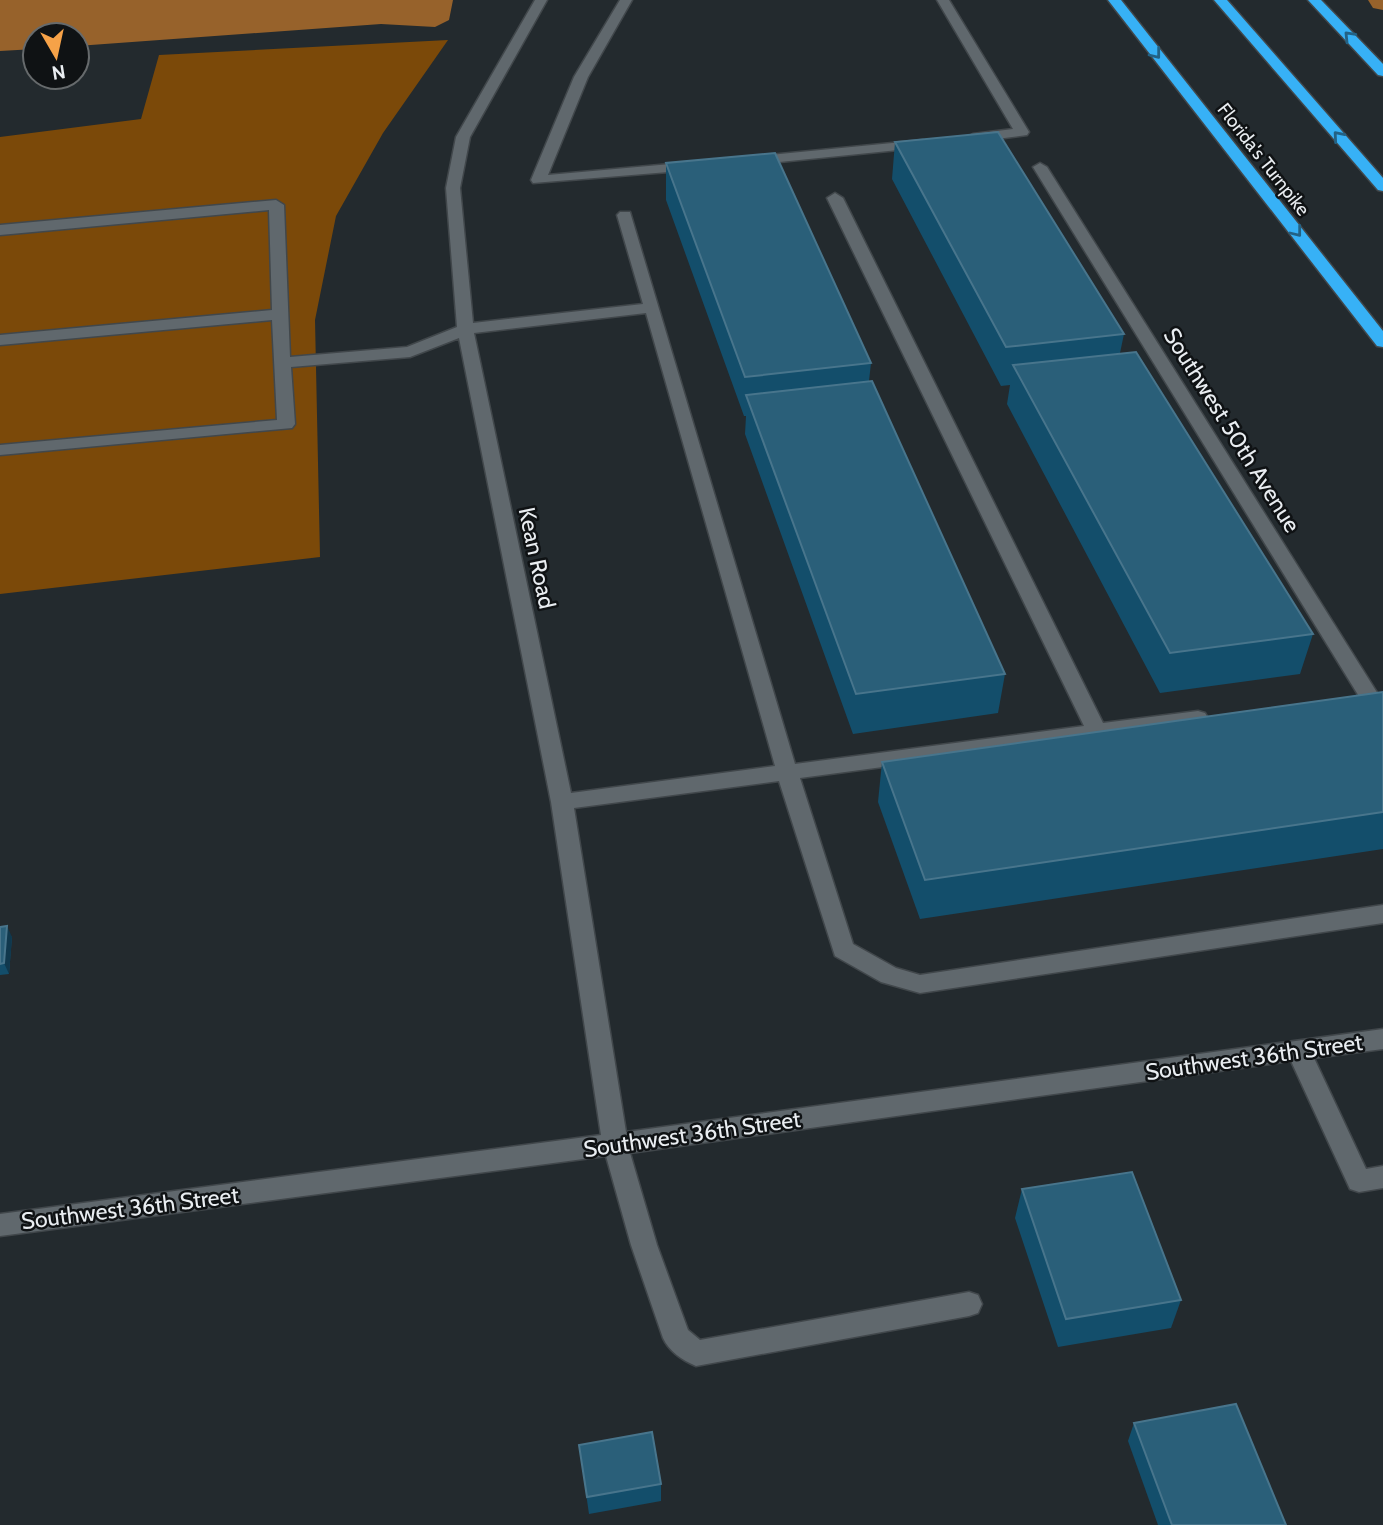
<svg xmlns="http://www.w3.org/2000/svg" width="1383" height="1525" font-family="Cabin,sans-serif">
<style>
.forest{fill:#7b4909}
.water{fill:#97622b}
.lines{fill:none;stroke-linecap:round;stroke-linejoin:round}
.canal{fill:#97622b;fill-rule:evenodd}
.minor-casing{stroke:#41474b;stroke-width:3}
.highway-casing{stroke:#41474b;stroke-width:3}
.minor{fill:#60686d;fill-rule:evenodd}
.highway{fill:#37b1f6;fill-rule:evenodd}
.wall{fill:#134e6b}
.shaded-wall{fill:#10384d}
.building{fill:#2a5f79;stroke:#48758c;stroke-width:2}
.oneway{stroke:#236285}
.labels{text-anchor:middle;stroke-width:5;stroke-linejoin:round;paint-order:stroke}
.far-street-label{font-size:19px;fill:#e9edf1;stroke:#0f1214}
.street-label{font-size:23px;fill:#e9edf1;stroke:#0f1214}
</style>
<rect width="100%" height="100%" fill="#232a2e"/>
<polygon class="forest" points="448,40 383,133 336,216 315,320 320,557 0,594 0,137 141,119 159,55"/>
<polygon class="water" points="0,0 453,0 449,20 435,27 381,24 77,46 77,35 35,35 35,49 0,51"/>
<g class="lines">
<polygon class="canal" points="1368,0 1383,0 1383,10 1373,8"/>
<g class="minor-casing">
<g id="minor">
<path d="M535 0H547L470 137 460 188 473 323 643 304 617 215 620 212H630L795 764 1084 726 827 198 835 193 843 198 1103 723 1198 711 1205 713 1208 718 1205 723 1198 725 800 778 853 944 896 968 920 975 1383 905V923L920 993 881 982 835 956 779 781 574 808 626 1132 1383 1029V1049L1314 1058 1366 1169 1383 1166V1188L1359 1192 1350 1189 1291 1061 630 1153 657 1245 688 1330 700 1340 969 1292 978 1295 982 1304 978 1313 969 1316 696 1366C682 1360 669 1351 663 1338L631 1245 606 1156 0 1236V1214L601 1135 551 802 459 338 410 357 291 367 295 424 292 428 0 455V445L277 420 272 320 0 345V335L272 310 269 210 0 235V225L276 200 284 205 290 357 407 347 457 327 446 188 456 137ZM646 313 775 766 571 793 474 333Z"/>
<polygon points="620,0 632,0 588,77 548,175 693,162 700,166 693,170 533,183 531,180 574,77"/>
<polygon points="937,0 949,0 1029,132 1027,135 973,142 966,138 973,134 1013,129"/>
<polygon points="923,140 930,144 928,147 750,165 743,161 750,157"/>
<polygon points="1040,163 1047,167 1383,702 1383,726 1376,724 1033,167"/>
</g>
</g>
<g class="highway-casing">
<g id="highway">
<polygon points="1108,0 1121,0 1383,331 1383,347 1377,346"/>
<polygon points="1214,0 1227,0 1383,178 1383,191 1378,190"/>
<polygon points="1308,0 1321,0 1383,64 1383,76 1378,75"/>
</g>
</g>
<use href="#minor" class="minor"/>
<use href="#highway" class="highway"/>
</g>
<g class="wall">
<polygon points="895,142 1124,334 1120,353 1313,634 1300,674 1160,693 1007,404 1010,385 1001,386 892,179"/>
<polygon points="666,163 871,363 869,381 1005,674 998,713 853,734 745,434 746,416 744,416 666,200"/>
<polygon points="1383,692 1383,849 920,919 878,802 882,762"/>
<polygon points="0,927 12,937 9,974 0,975"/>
<polygon points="1022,1189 1181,1300 1171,1328 1058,1347 1015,1218"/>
<polygon points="1134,1423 1286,1525 1158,1525 1128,1441"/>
<polygon points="579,1445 661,1484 661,1501 589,1514"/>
</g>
<polygon class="shaded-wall" points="7,926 12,937 9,974 4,963"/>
<g class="building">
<polygon points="998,132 1124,334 1006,347 895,142"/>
<polygon points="775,153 871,363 745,377 666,163"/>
<polygon points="1136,352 1313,634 1170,653 1013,365"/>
<polygon points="872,381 1005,674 856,694 746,395"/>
<polygon points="1383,692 1383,812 925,880 882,762"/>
<polygon points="7,926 4,963 0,964 0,927"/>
<polygon points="1132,1172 1181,1300 1066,1319 1022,1189"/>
<polygon points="1236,1404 1286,1525 1172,1525 1134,1423"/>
<polygon points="652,1432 661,1484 587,1497 579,1445"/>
</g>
<defs><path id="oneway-chevron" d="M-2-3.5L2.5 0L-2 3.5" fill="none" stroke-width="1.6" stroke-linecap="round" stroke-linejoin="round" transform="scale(1.75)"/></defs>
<g class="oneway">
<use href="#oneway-chevron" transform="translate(1349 36) rotate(-134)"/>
<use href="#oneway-chevron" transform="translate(1156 54) rotate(52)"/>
<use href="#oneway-chevron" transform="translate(1338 136) rotate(-131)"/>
<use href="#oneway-chevron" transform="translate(1297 232) rotate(52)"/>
</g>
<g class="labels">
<g class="far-street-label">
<text transform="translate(1264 159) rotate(52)" y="7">Florida's Turnpike</text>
</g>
<g class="street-label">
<text transform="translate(1232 430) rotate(58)" y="8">Southwest 50th Avenue</text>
<text transform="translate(537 558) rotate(78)" y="8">Kean Road</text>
<text transform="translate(1254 1057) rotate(-8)" y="8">Southwest 36th Street</text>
<text transform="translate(692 1134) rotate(-8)" y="8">Southwest 36th Street</text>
<text transform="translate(130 1208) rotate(-7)" y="8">Southwest 36th Street</text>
</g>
</g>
<g transform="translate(56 56) rotate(171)"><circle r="33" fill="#0f1214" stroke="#666a6c" stroke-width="2"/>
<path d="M0-5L12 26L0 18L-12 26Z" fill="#f6a248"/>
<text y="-10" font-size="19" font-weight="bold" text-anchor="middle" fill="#e9edf1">N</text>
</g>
</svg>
